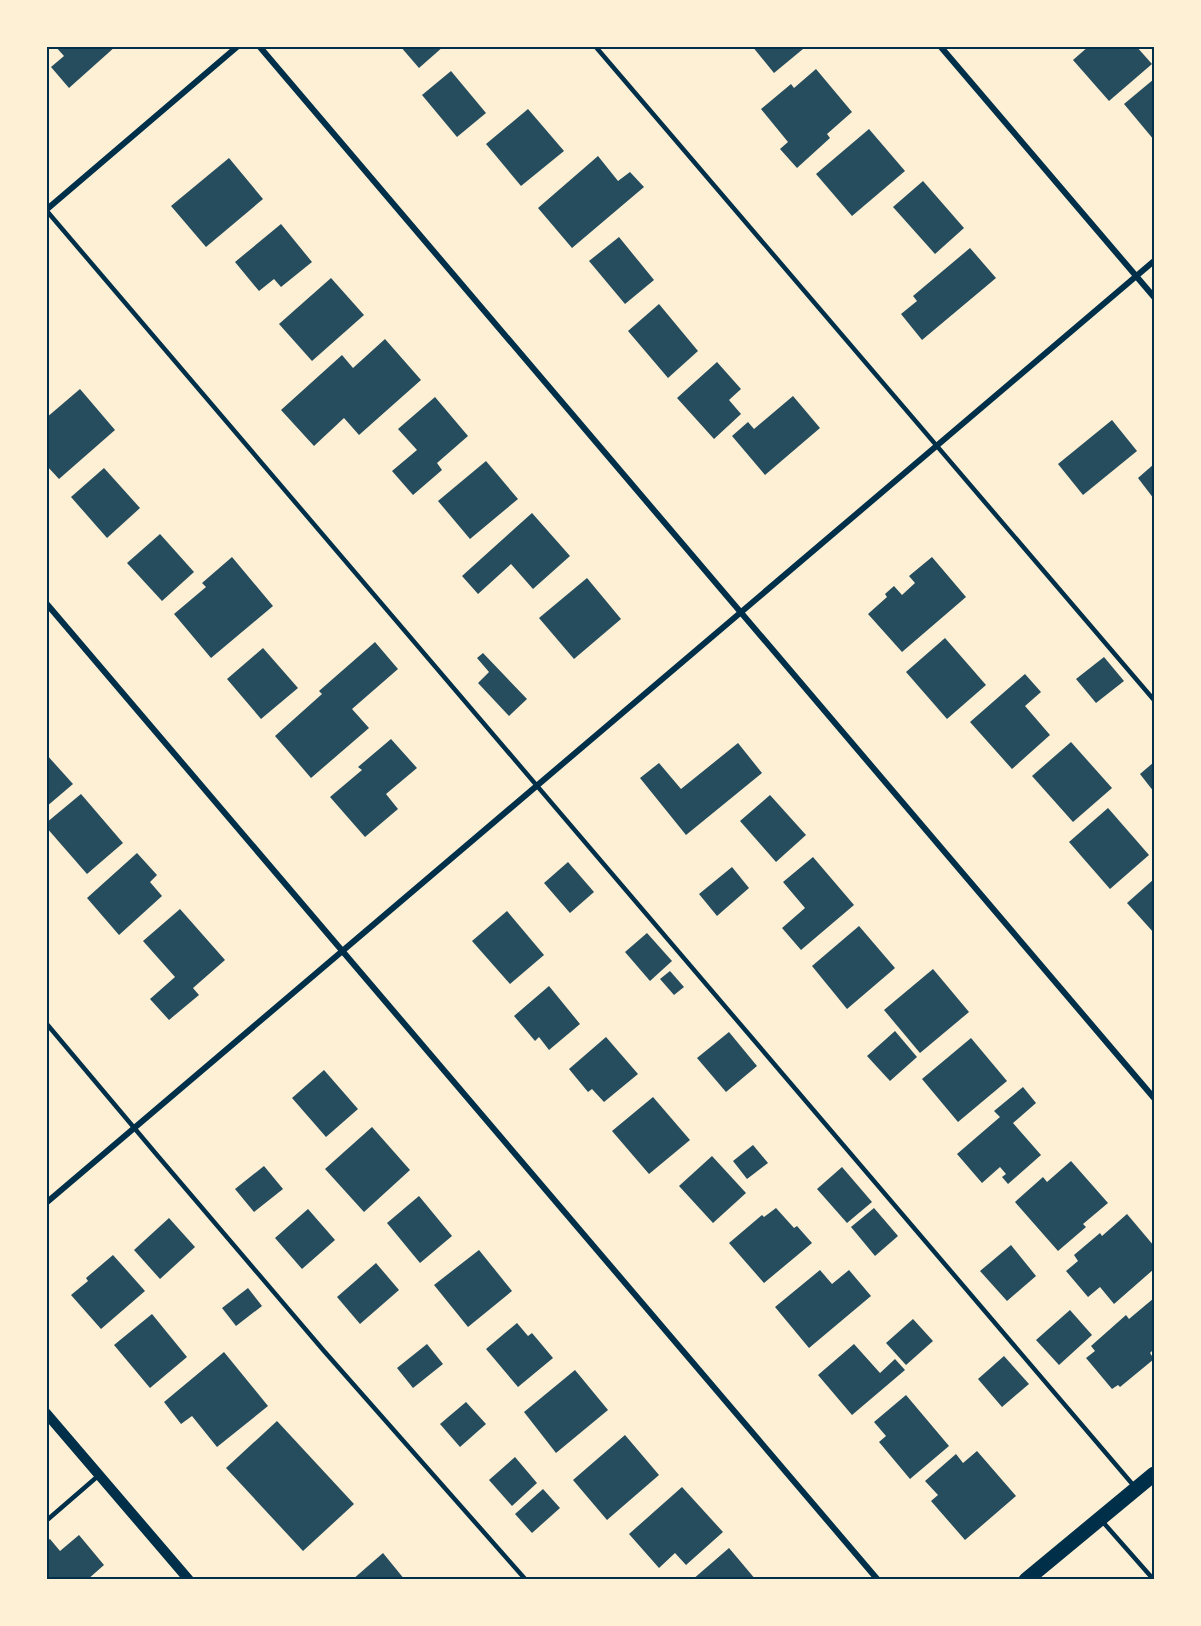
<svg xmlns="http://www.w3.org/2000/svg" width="1201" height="1626" font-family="'Exo 2',sans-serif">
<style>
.building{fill:#264d5e}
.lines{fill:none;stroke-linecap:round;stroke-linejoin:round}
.service{stroke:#003049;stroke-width:4.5}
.minor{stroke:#003049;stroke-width:6}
.tertiary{stroke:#003049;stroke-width:10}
.primary{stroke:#003049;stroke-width:15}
.neatline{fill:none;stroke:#003049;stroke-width:2}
</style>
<rect width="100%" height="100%" fill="#fdf0d5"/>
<g class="building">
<polygon points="55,46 116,46 69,88 51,67 64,56"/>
<polygon points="400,46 444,46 419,68"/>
<polygon points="752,46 801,46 803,49 774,73"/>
<polygon points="1089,46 1136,46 1152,64 1109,101 1073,60"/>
<polygon points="816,69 852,112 827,134 830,138 797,168 780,149 788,142 761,109 791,84 794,88"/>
<polygon points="451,71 486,113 457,137 422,95"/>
<polygon points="1154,79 1154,140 1124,104"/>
<polygon points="528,109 564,151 521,186 486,144"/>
<polygon points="869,129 905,171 852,216 816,174"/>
<polygon points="598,156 618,181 630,172 644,187 572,248 538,208"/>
<polygon points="229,158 263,199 206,247 171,206"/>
<polygon points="923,181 964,228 935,254 893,207"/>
<polygon points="281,224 312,262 281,287 274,279 259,291 235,262"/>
<polygon points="619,237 654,280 625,304 589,261"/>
<polygon points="970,248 996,278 922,340 901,314 917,301 913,296"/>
<polygon points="331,278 364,315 312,361 279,324"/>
<polygon points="659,304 698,351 668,378 628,331"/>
<polygon points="385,339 421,380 359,435 344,418 314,446 281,410 342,355 353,368"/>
<polygon points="717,362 741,389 729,400 741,414 714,439 677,398"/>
<polygon points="80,389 115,430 59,479 46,465 46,418"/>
<polygon points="793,396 820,428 765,475 732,436 748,422 754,429"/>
<polygon points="435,397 468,436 437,463 442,470 413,495 392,471 417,450 398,429"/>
<polygon points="1112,420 1137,451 1083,495 1058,464"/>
<polygon points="486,461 518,499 470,539 438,501"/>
<polygon points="1154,464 1154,499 1138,478"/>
<polygon points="104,468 140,508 107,538 71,497"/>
<polygon points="532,513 570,556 533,589 511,564 478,594 462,576"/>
<polygon points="160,534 194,572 162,601 127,563"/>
<polygon points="232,557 273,606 211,658 174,614 206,587 202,583"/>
<polygon points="932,557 966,597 902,652 868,614 887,597 885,594 894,586 902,595 915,583 909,576"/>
<polygon points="587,578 621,619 574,659 539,618"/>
<polygon points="945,638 986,685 947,719 906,672"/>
<polygon points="375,642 398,669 352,709 369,728 311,778 275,736 322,694 319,691"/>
<polygon points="263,648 298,688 261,719 227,679"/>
<polygon points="483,653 527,699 509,716 478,683 489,672 477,658"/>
<polygon points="1104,657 1124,681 1096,703 1076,679"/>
<polygon points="1025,674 1041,692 1025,706 1050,735 1012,769 970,722"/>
<polygon points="391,739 417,768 386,794 398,809 365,837 330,797 362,770 358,767"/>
<polygon points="1071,742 1112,788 1073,822 1032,776"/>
<polygon points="738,743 762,773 686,835 640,778 659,763 681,789"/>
<polygon points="46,754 73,784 46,807"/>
<polygon points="1154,762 1154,792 1140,774"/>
<polygon points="81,794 123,843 87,874 46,827 46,823"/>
<polygon points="770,795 806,835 776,862 740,821"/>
<polygon points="1108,808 1149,855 1110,889 1069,842"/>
<polygon points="137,853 157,875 150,882 162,896 119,935 87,898"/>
<polygon points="813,857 854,905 801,950 782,928 805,908 783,882"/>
<polygon points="568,862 594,892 570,913 544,883"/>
<polygon points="732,867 749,888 717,916 699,894"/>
<polygon points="1154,879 1154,933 1127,903"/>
<polygon points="180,909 225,960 193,988 199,995 169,1020 150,999 175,977 143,941"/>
<polygon points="507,911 544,955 510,984 472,941"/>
<polygon points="859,926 895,968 847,1009 812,966"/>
<polygon points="647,933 672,961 650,981 625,952"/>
<polygon points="933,969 969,1012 920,1053 884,1010"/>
<polygon points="670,971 684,987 674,995 660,979"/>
<polygon points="549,986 580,1024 549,1050 539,1037 535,1041 514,1016"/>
<polygon points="895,1031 917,1057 890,1081 867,1056"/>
<polygon points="729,1032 757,1066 726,1092 697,1058"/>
<polygon points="606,1037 638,1074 604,1102 592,1089 588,1092 569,1069"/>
<polygon points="971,1038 1007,1081 958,1122 922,1079"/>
<polygon points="324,1070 358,1109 326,1137 292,1098"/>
<polygon points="1023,1087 1036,1103 1013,1123 1041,1155 1008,1184 1002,1177 1006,1174 1000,1167 982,1183 957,1154 1000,1117 994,1111"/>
<polygon points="653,1097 690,1140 649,1174 612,1131"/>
<polygon points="372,1127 410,1170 364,1212 325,1169"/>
<polygon points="753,1145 768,1163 747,1179 733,1161"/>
<polygon points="712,1156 746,1193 713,1223 679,1186"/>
<polygon points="1071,1161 1108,1203 1083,1224 1086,1227 1058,1251 1015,1202 1043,1177 1047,1182"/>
<polygon points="264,1166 283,1189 254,1212 235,1189"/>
<polygon points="842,1167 872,1202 847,1223 817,1189"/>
<polygon points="419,1196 452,1236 420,1263 387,1223"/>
<polygon points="776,1208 794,1228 797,1226 812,1243 764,1283 729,1243 762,1215 764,1217"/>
<polygon points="874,1208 898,1236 875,1256 851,1227"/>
<polygon points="308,1209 335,1240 302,1269 275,1238"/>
<polygon points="1127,1214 1154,1246 1154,1269 1114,1304 1100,1287 1088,1297 1066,1271 1078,1261 1074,1255 1100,1233 1102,1236"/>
<polygon points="169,1218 195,1247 160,1279 134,1250"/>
<polygon points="1011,1245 1036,1276 1007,1301 980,1271"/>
<polygon points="479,1250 512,1291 468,1327 434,1285"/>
<polygon points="113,1255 145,1291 101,1329 71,1295 88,1281 86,1278"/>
<polygon points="376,1263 399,1290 360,1324 337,1297"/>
<polygon points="820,1270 832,1284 849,1270 871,1296 809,1348 775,1307"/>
<polygon points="248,1288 262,1306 236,1326 222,1308"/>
<polygon points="1154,1298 1154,1349 1150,1353 1154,1359 1120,1387 1118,1385 1112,1389 1086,1358 1095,1351 1091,1346 1126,1315 1129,1319"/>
<polygon points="1070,1310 1092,1335 1059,1365 1036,1340"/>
<polygon points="152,1314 187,1357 150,1388 114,1345"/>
<polygon points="913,1319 933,1341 906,1365 886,1343"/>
<polygon points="517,1323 528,1336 532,1333 553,1358 518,1387 486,1349"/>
<polygon points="427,1344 443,1364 413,1388 397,1368"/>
<polygon points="854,1344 880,1373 895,1359 905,1370 852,1415 818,1375"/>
<polygon points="224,1352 268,1406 217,1447 192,1416 181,1424 164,1402"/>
<polygon points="1004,1356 1029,1384 1002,1407 978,1379"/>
<polygon points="575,1370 608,1410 556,1453 524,1412"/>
<polygon points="906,1395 949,1446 910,1479 879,1442 886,1436 874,1422"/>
<polygon points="466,1402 486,1424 460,1447 440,1424"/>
<polygon points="277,1421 354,1504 303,1551 226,1468"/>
<polygon points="625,1435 659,1475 607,1520 573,1480"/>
<polygon points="977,1451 1016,1496 965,1540 931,1501 938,1495 925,1481 956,1454 963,1463"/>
<polygon points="515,1457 537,1483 512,1506 489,1480"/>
<polygon points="682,1487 723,1532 686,1565 675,1553 659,1568 629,1534"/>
<polygon points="543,1489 560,1508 532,1533 515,1514"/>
<polygon points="79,1535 104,1565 87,1580 46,1580 46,1541 50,1539 60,1551"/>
<polygon points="729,1548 756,1580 692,1580"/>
<polygon points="383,1553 405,1580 352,1580"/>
</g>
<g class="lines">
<g class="service">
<polyline points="595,46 1154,700"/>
<polyline points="46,210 1134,1486"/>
<polyline points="46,1023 157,1155 324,1351 526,1580"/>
<polyline points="46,1521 98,1476"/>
<polyline points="1102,1521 1154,1580"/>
</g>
<g class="minor">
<polyline points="259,46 1154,1098"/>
<polyline points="940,46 1154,297"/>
<polyline points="46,210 238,46"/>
<polyline points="46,603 878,1580"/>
<polyline points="46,1203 1154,261"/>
</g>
<polyline class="tertiary" points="46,1413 189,1580"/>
<polyline class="primary" points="1026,1580 1154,1474"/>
</g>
<rect width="1201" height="1626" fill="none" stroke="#fdf0d5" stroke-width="96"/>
<rect x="48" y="48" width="1105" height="1530" class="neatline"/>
</svg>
